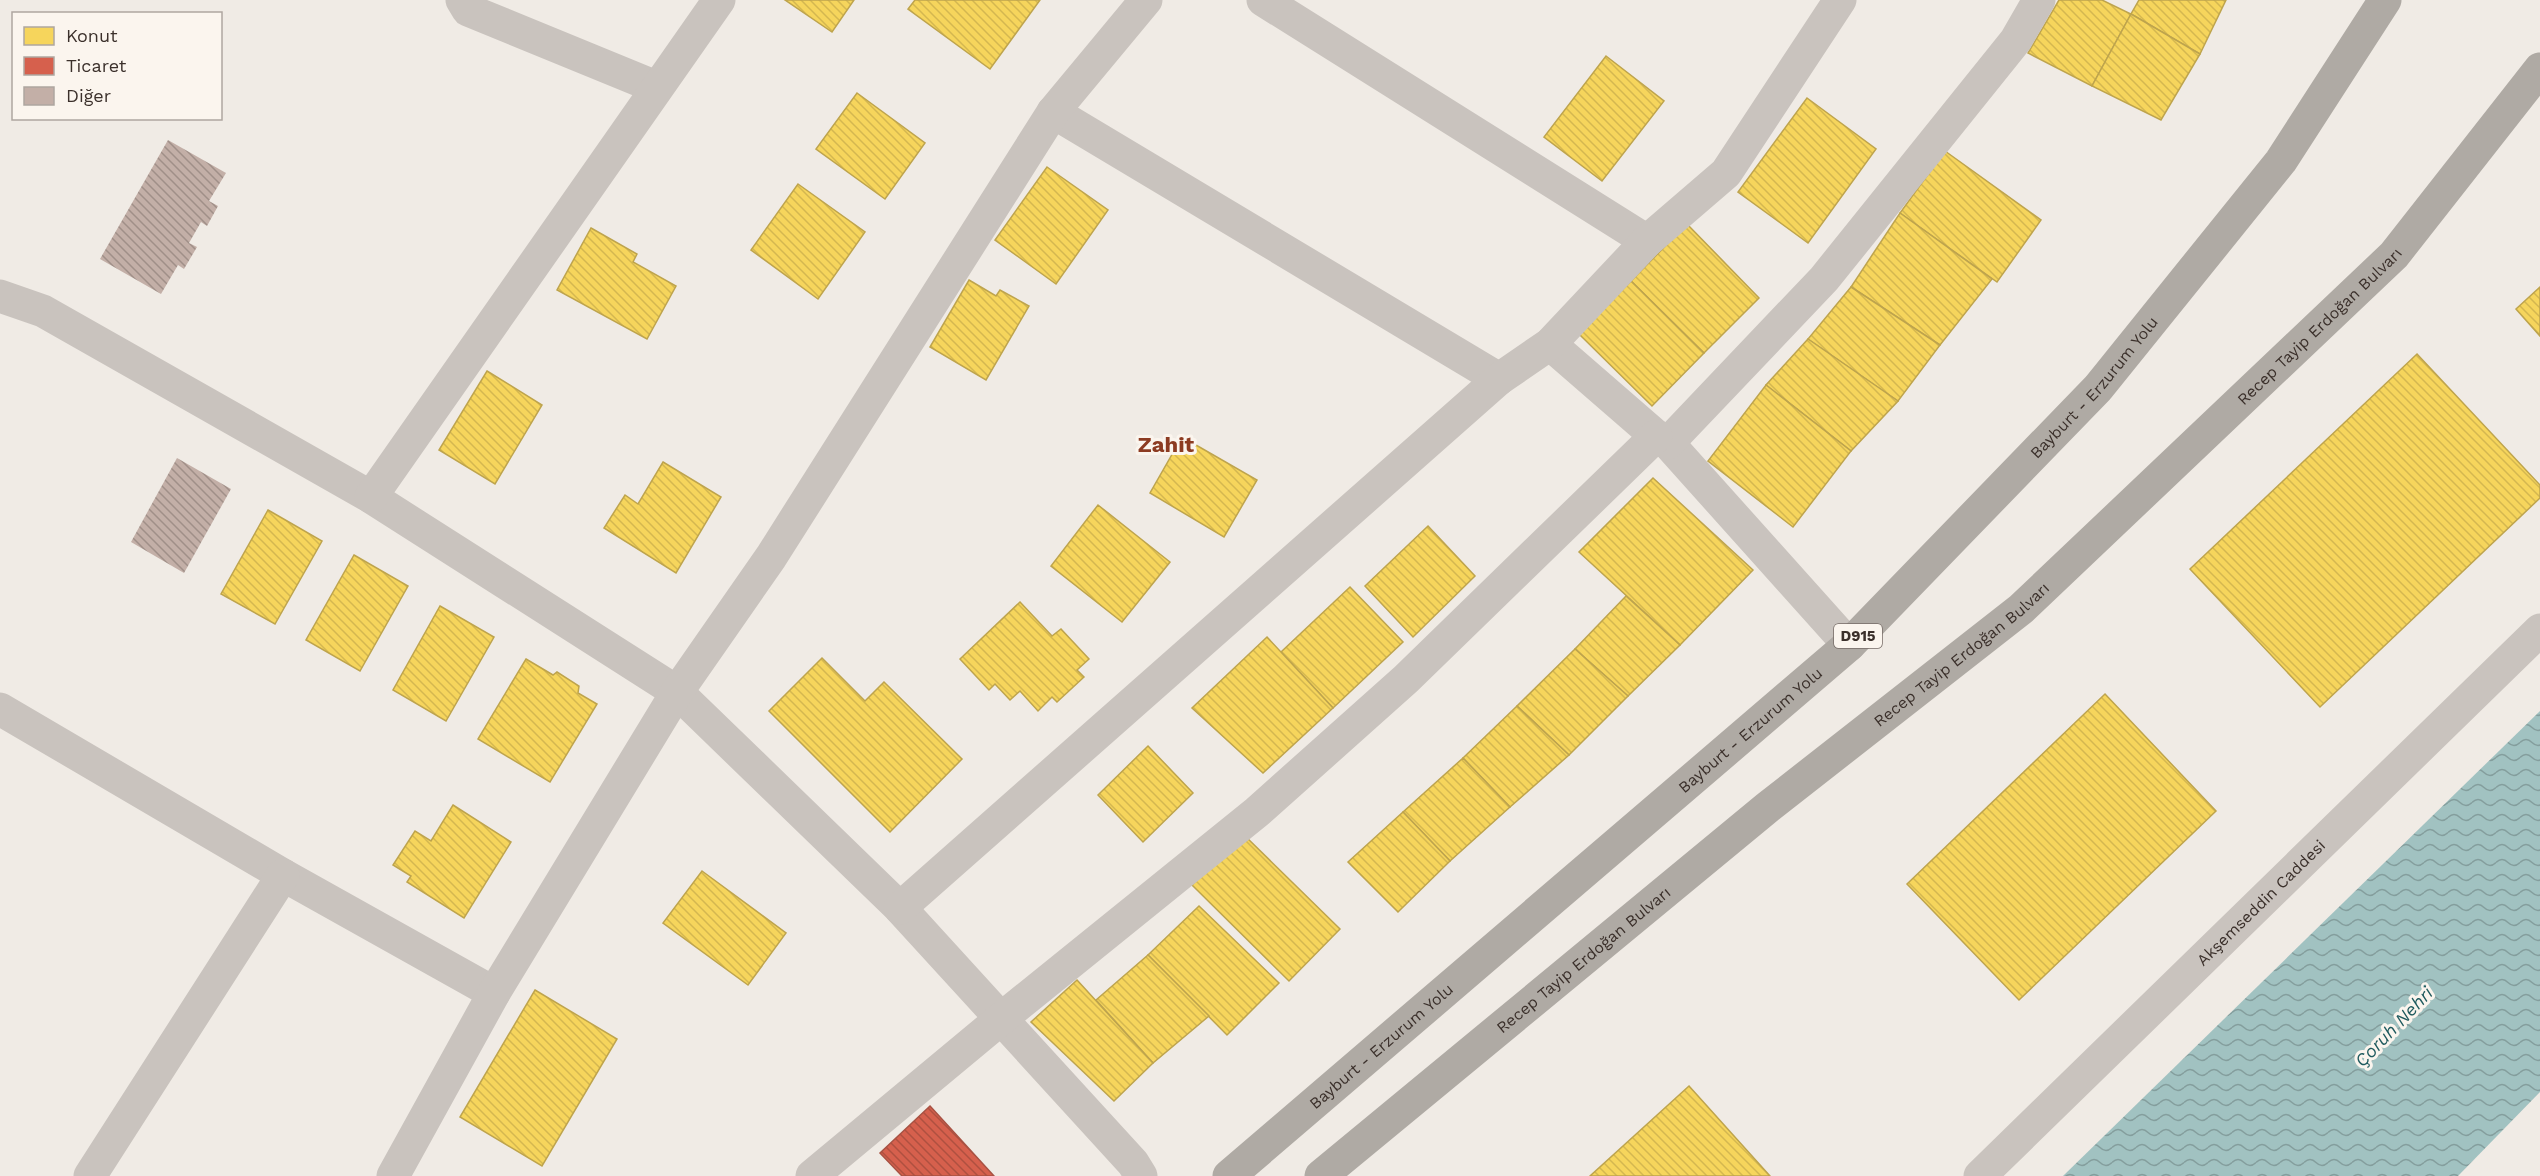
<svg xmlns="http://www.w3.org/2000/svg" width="2540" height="1176" font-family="'Work Sans',sans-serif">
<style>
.water{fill:url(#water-waves)}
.homes{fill:url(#homes-back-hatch);stroke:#bea44d;stroke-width:1.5}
.shops{fill:url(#shops-back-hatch);stroke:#a85243;stroke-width:1.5}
.building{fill:url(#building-back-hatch)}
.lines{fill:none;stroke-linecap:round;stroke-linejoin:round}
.minor{stroke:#c9c3be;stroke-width:33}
.highway{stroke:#afaaa4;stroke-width:33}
.labels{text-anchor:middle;stroke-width:6;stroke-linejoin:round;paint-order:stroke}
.shield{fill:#fbf5ee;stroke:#756b66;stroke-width:1.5}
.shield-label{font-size:15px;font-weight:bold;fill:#3b302b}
.street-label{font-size:16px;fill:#3b302b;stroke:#fbf5ee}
.water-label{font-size:18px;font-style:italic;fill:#1f5a5e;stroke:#fbf5ee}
.district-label{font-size:22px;font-weight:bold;fill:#8c3b22;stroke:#fbf5ee}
</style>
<defs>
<pattern id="water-waves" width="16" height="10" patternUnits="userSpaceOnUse" patternTransform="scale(1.5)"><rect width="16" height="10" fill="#a1c2c1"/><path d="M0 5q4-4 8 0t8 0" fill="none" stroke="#849e9d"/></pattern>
<pattern id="homes-back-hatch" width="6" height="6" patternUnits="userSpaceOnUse" patternTransform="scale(1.5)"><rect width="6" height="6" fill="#f6d55c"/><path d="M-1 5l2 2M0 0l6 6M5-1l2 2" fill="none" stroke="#d4b750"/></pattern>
<pattern id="shops-back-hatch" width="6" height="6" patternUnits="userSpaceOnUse" patternTransform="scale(1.5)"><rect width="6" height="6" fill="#d6604d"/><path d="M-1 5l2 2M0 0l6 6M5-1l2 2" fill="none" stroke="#af5040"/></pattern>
<pattern id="building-back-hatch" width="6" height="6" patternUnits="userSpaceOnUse" patternTransform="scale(1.5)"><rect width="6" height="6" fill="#c3afa7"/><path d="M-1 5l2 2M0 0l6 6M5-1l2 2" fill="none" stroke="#a08f88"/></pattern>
</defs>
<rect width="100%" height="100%" fill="#f0ebe5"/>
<polygon class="water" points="2540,711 2540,1092 2458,1176 2063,1176"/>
<g class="homes">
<polygon points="785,0 854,0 832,32"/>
<polygon points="915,0 1040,0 990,69 908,9"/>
<polygon points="2059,0 2102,0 2131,14 2092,86 2028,53"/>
<polygon points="2139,0 2226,0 2200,54 2131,14"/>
<polygon points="2131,14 2200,54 2161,120 2092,86"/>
<polygon points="1606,56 1664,101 1602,181 1544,137"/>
<polygon points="857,93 925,143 885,199 816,149"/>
<polygon points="1807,98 1876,149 1808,243 1738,192"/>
<polygon points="1945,151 2041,220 1997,282 1900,213"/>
<polygon points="1047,167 1108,210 1056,284 995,240"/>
<polygon points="798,184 865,232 818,299 751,250"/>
<polygon points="1900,213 1992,279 1940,345 1851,287"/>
<polygon points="1687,224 1759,298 1704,353 1631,281"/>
<polygon points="591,228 637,254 633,262 676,286 647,339 557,290"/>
<polygon points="969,280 996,296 1000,290 1029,306 986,380 930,347"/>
<polygon points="1631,281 1704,353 1652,406 1579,334"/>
<polygon points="1851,287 1940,345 1898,401 1808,339"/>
<polygon points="2540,287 2540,336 2516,309"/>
<polygon points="1808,339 1898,401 1851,451 1766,385"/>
<polygon points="2417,354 2540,485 2540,498 2320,707 2190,569"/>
<polygon points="487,371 542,405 495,484 439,450"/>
<polygon points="1766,385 1851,451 1793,527 1708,461"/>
<polygon points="1182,437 1257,480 1224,537 1150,493"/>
<polygon points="663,462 721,497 676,573 604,528 625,495 638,504"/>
<polygon points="1653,478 1753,570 1680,645 1579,552"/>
<polygon points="1098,505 1170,562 1122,622 1051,566"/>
<polygon points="268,510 322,541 275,624 221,594"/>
<polygon points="1428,526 1475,576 1413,637 1365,586"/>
<polygon points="354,555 408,586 360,671 306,640"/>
<polygon points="1350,587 1403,642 1333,708 1281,652"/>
<polygon points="1626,596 1680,645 1628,696 1575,649"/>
<polygon points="1020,602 1052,636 1061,629 1089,659 1077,670 1084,677 1057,702 1052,697 1038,711 1020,691 1010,700 995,684 989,690 960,659"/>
<polygon points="440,606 494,637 446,721 393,690"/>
<polygon points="1267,637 1333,708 1263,773 1192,708"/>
<polygon points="1575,649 1628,696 1569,755 1517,706"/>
<polygon points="822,658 865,701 884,682 962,759 890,832 769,711"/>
<polygon points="526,659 553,675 557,672 579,686 578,693 597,704 550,782 478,739"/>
<polygon points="2105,694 2216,811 2019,1000 1907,884"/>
<polygon points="1517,706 1569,755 1510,807 1463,758"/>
<polygon points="1148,746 1193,793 1143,842 1098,795"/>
<polygon points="1463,758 1510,807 1450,861 1403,812"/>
<polygon points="453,805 511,842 464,918 407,882 411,876 393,865 415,831 431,841"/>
<polygon points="1403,812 1450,861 1398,912 1348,862"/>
<polygon points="1242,833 1340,929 1289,981 1192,885"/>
<polygon points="702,871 786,933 748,985 663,923"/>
<polygon points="1199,906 1279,983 1227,1035 1148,955"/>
<polygon points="1148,955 1209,1016 1153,1063 1096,1000"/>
<polygon points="1077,980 1153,1063 1114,1101 1031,1022"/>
<polygon points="535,990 617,1039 542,1166 460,1117"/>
<polygon points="1689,1086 1770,1176 1590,1176"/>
</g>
<polygon class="shops" points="930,1106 994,1176 902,1176 880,1153"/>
<g class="building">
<polygon points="168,140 226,173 209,201 218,206 207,226 201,222 189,243 197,247 184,269 178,265 161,294 100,259"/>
<polygon points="177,458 231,489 184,573 131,542"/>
</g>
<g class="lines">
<g class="minor">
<polyline points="462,0 468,10 656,87"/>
<polyline points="1263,0 1647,241"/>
<polyline points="1053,112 1499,379"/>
<polyline points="0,296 43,311 371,497 677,692 900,908 1133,1163 1141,1176"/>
<polyline points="1550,344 1656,436 1668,443 1849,645"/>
<polyline points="1668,443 1824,279 2016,40 2039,0"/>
<polyline points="371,497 719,0"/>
<polyline points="0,709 283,875 494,993"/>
<polyline points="900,908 1499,379 1550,344 1647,241 1726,173 1840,0"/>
<polyline points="90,1176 283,875"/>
<polyline points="393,1176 494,993 677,692 771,557 1053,112 1146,0"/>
<polyline points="812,1176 1002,1018 1257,812 1406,679 1656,436"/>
<path id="s1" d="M1980 1176 2540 630"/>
</g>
<g class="highway">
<path id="s2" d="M1229 1176 1849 645 2098 388 2281 161 2385 0"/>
<path id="s3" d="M1321 1176 1768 807 2021 609 2394 255 2540 69"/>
</g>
</g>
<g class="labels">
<rect class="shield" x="1834" y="624" width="48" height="24" rx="4.5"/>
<g class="shield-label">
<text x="1858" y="641">D915</text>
</g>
<g class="street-label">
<text dy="6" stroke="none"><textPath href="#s3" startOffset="1312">Recep Tayip Erdoğan Bulvarı</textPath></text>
<text dy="6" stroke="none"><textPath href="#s2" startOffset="1172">Bayburt - Erzurum Yolu</textPath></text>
<text dy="6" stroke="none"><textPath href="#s3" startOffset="826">Recep Tayip Erdoğan Bulvarı</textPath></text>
<text dy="6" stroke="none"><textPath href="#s2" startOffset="686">Bayburt - Erzurum Yolu</textPath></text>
<text dy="6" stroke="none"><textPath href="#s1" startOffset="392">Akşemseddin Caddesi</textPath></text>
<text dy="6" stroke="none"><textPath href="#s3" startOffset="340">Recep Tayip Erdoğan Bulvarı</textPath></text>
<text dy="6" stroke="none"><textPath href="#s2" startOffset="200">Bayburt - Erzurum Yolu</textPath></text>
</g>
<g class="water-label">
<text transform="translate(2394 1027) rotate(-46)" y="6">Çoruh Nehri</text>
</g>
<g class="district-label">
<text x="1166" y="452">Zahit</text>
</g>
</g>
<rect x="12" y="12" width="210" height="108" fill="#fbf5ee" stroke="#aea6a0" stroke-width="1.5"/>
<rect x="24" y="27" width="30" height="18" fill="#f6d55c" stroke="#aea6a0" stroke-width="1.5"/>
<text x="66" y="42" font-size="18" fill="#3b302b">Konut</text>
<rect x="24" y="57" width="30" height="18" fill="#d6604d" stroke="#aea6a0" stroke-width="1.5"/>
<text x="66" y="72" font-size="18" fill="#3b302b">Ticaret</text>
<rect x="24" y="87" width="30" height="18" fill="#c3afa7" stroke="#aea6a0" stroke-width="1.5"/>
<text x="66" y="102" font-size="18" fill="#3b302b">Diğer</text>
</svg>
